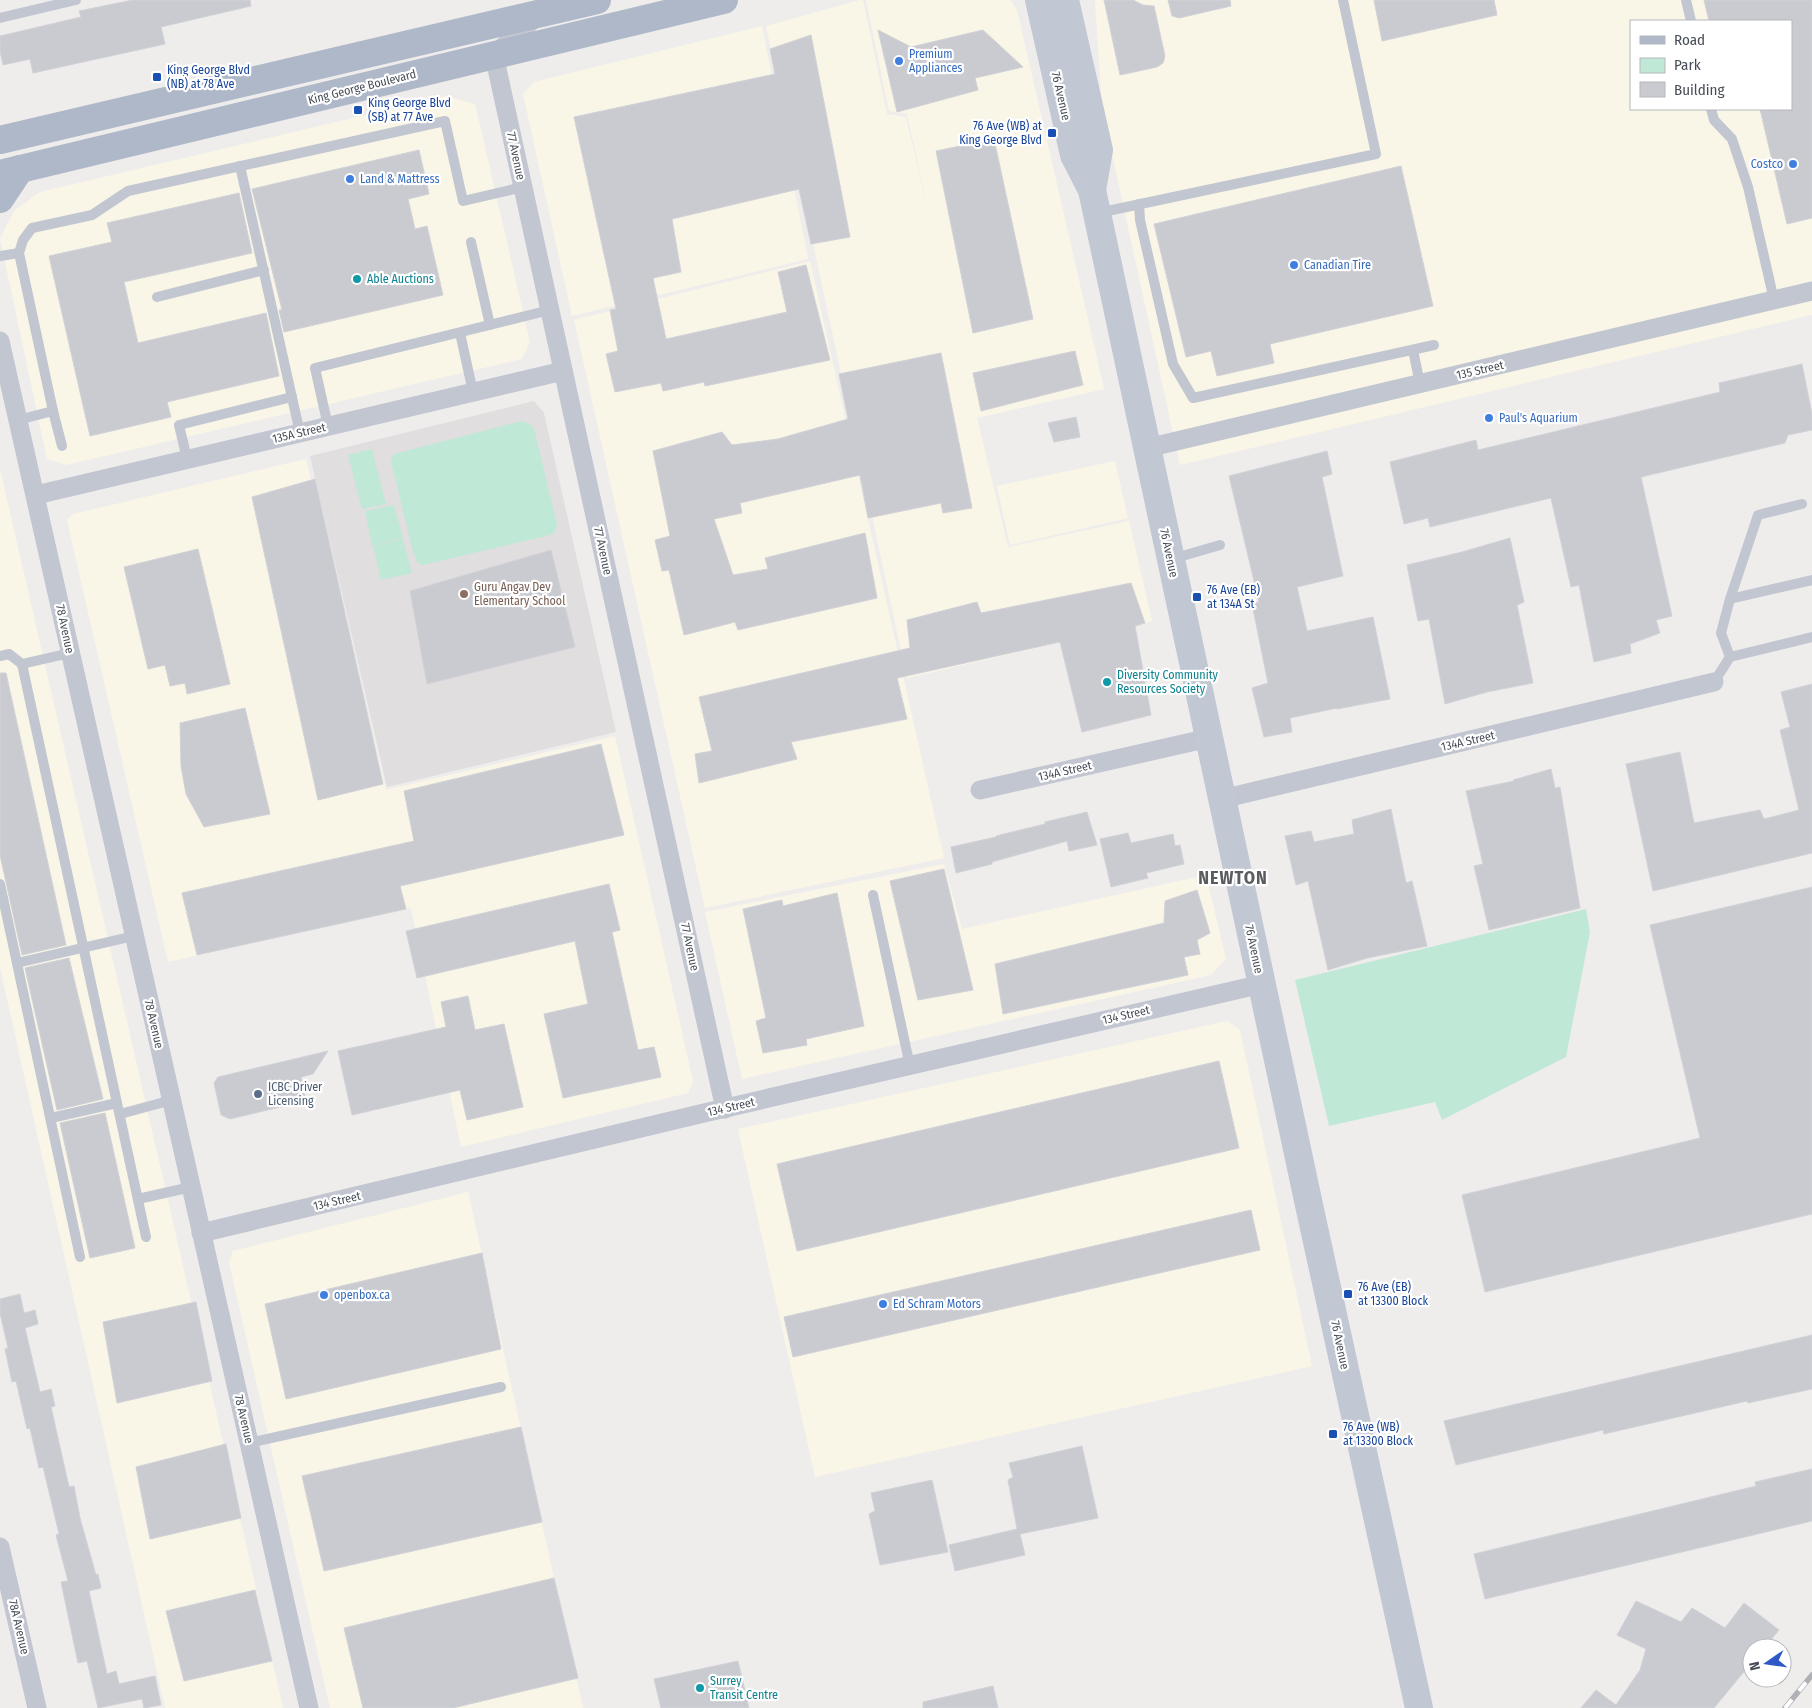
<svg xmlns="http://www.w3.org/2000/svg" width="1812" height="1708" font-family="'Fira Sans Condensed',sans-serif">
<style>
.commercial{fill:#f9f6e7;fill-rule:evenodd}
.education{fill:#e0dede}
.green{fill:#bfe8d6}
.building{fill:#cacbd1;stroke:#d1d2d7}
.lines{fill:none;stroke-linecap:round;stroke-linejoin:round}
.service{stroke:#c1c6d0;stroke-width:10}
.minor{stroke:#c1c6d0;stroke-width:19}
.secondary{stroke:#c1c7d3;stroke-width:28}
.primary{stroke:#afb8c8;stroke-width:28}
.rail-casing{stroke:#afb1b6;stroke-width:5.5}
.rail{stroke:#fff;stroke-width:4;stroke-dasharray:11;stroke-linecap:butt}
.shop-dot{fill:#3f7fe0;stroke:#fff;stroke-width:2}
.transit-dot{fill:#1a4fb4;stroke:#fff;stroke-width:2}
.culture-dot{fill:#0f9aa8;stroke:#fff;stroke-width:2}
.education-dot{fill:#8d6e63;stroke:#fff;stroke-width:2}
.service-dot{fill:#5c6f8a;stroke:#fff;stroke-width:2}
.labels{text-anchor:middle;stroke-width:4.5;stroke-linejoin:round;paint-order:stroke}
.shop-label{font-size:12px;fill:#366cbe;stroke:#fff;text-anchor:start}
.transit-label{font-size:12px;fill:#164399;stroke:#fff;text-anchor:start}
.street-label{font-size:12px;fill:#474d57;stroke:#fff}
.culture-label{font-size:12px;fill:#0d838f;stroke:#fff;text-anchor:start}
.education-label{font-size:12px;fill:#785e54;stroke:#fff;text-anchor:start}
.service-label{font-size:12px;fill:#4e5e75;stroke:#fff;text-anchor:start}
.district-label{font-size:18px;font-weight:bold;letter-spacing:1px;fill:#5a5c60;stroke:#fff}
</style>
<rect width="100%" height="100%" fill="#efedec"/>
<g class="commercial">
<polygon points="860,0 863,0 887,114 906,117 931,223 907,114 889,111 866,0 1010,0 1017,10 1104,389 977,418 1008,547 1129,521 1152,621 907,678 766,26"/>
<path d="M1095 0H1812V315L1180 465 1102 108ZM1631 21H1791V109H1631Z"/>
<polygon points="762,26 808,259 572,316 523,94 534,82"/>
<polygon points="446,96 475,104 530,342 522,359 66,465 47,459 0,239 14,211 40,192"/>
<polygon points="810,261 944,858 705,908 574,320"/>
<polygon points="306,459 386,790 615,736 693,1081 688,1093 461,1147 411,908 168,962 67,520 73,514"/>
<polygon points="1115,461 1128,518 1010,545 997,486"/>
<polygon points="0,469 178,1244 283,1708 165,1708 0,967"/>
<polygon points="944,864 962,929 1206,875 1226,959 1211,975 742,1079 705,912"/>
<polygon points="1227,1021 1240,1030 1312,1366 815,1477 738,1129"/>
<polygon points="468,1192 583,1708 330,1708 229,1262 233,1251"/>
</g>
<polygon class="education" points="534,401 544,413 616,732 387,787 310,456"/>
<g class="green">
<polygon points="522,421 530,424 534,429 557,524 555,532 550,535 423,565 417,562 413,552 391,461 394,454"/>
<polygon points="372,449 386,504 362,509 348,455"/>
<polygon points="394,505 403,538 372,546 365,511"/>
<polygon points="403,539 412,573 381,580 373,546"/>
<polygon points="1586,909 1590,932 1566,1057 1442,1120 1435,1102 1329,1126 1295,980"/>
</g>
<g class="building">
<polygon points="133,0 250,0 251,6 161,27 165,44 33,73 30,59 3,65 0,51 0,36 81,17 79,11"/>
<polygon points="1104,0 1133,0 1143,5 1154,6 1165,56 1163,63 1157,67 1120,75"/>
<polygon points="1168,0 1230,0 1231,6 1179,18 1172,16"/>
<polygon points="1374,0 1494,0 1497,15 1382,41"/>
<polygon points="1704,0 1812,0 1812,218 1787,224 1760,109 1791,109 1791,21 1709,21"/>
<polygon points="878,30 911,47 983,30 1023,67 975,78 978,90 897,112"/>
<polygon points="811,35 850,237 811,244 799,189 672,219 681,272 653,278 666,339 787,312 778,272 806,265 830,360 705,386 704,382 663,391 661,383 615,392 606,354 618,351 610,310 616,309 574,117 775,74 770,49"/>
<polygon points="994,139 1033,319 973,333 936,151"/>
<polygon points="419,150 429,194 408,199 415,229 427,226 443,295 284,332 279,310 282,310 252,189"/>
<polygon points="1401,166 1433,306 1270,344 1274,363 1217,376 1211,351 1186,357 1154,224"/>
<polygon points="239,193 252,253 124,282 138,343 266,313 279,376 167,402 171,417 90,436 49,256 112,242 107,223"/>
<polygon points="1075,351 1083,385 981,411 973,373"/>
<polygon points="941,353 972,508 943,513 941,503 868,518 860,475 740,503 742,513 714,519 733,575 768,569 765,558 865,533 877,598 738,630 735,622 684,635 669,570 662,571 655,540 670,536 653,451 722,432 732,445 778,439 848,419 839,374"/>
<polygon points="1802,364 1812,414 1812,430 1788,435 1785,443 1641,477 1672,616 1656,620 1660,633 1630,644 1631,653 1594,662 1579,585 1571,587 1551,498 1430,527 1428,518 1404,524 1390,462 1476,440 1478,450 1720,392 1719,383"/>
<polygon points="1076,417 1080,437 1054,442 1048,423"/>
<polygon points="1327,451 1332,474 1322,477 1343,576 1297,587 1307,631 1373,617 1390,699 1337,709 1337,708 1290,718 1292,732 1264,737 1252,688 1268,683 1252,604 1259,602 1229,476"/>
<polygon points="315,479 383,784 318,800 252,497"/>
<polygon points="1510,538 1524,602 1517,605 1533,683 1487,692 1445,704 1429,619 1418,621 1407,565 1462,552"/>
<polygon points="198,549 230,684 187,694 185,683 170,686 165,665 148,669 124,567"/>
<polygon points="551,550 575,647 427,684 410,591"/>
<polygon points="1131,583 1145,623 1135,626 1151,715 1082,732 1060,642 897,678 907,719 791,742 797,759 699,783 695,754 712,751 699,697 910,648 907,620 977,602 981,613"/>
<polygon points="0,673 6,673 66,945 22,955 0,855"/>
<polygon points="1812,684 1812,853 1653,891 1626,764 1680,752 1694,823 1760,810 1764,819 1799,810 1780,730 1790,727 1781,692"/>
<polygon points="245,708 270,814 204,827 186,794 181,766 180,723"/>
<polygon points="601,744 624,835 400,886 406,909 197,955 182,893 414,841 404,791"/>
<polygon points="1551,769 1555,788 1560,787 1580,908 1489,930 1474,866 1483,864 1466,791 1514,781 1513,780"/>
<polygon points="1391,809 1406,883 1412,881 1427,946 1367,958 1328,970 1308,881 1296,885 1285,836 1311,831 1314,842 1354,834 1352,820"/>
<polygon points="1087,812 1097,845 1069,851 1067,841 992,862 992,864 956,873 951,847 996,837 996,836 1045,824 1045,822"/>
<polygon points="1128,833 1131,843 1173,834 1175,846 1180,845 1184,864 1146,873 1148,878 1111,887 1100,839"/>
<polygon points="944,869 973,990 918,1000 890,881"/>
<polygon points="609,884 620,930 612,932 638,1050 654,1047 661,1077 563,1098 544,1014 588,1004 575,941 417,978 406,931"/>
<polygon points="1812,887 1812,1214 1485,1292 1462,1195 1700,1138 1650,925"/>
<polygon points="1197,890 1210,933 1197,940 1200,954 1184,957 1188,975 1003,1014 995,964 1164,923 1165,901"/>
<polygon points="837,893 864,1026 806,1039 807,1045 763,1053 756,1021 766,1018 743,909 782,900 783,906"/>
<polygon points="69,958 103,1099 57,1110 25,968"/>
<polygon points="468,996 475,1030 504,1024 523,1107 467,1120 460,1090 352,1115 338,1051 446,1027 441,1002"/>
<polygon points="328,1051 313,1074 301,1077 305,1096 301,1102 230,1119 221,1115 214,1083 218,1077"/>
<polygon points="1219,1061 1239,1148 797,1251 777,1164"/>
<polygon points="105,1113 135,1248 90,1258 60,1123"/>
<polygon points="1251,1210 1260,1250 793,1357 784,1317"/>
<polygon points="482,1253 501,1349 286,1399 265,1304"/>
<polygon points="20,1294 24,1313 35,1310 38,1324 25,1328 40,1392 51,1389 55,1406 51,1407 69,1487 74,1486 80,1518 96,1575 98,1574 101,1588 89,1591 107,1674 116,1671 119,1684 155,1676 161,1705 144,1708 142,1699 98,1708 87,1661 78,1663 61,1582 68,1581 56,1535 59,1534 43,1467 39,1468 30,1428 27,1429 16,1381 12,1382 5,1349 8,1348 0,1313 0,1299"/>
<polygon points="196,1302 212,1381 117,1403 103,1322"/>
<polygon points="1812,1335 1812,1389 1748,1403 1747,1401 1604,1434 1603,1430 1456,1465 1444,1421"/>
<polygon points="521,1427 542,1522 324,1571 302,1476"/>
<polygon points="226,1444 241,1518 150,1539 136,1467"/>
<polygon points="1082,1446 1098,1518 1020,1534 1025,1555 955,1571 949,1545 1017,1529 1008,1480 1013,1477 1009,1463"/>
<polygon points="1812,1469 1812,1521 1485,1599 1474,1554 1756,1486 1755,1482"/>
<polygon points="932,1480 948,1552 880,1565 869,1514 875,1511 871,1493"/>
<polygon points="554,1578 578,1678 453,1708 363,1708 344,1628"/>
<polygon points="255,1590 272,1661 184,1681 166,1611"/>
<polygon points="1636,1601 1681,1622 1692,1608 1725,1628 1744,1603 1779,1630 1764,1648 1752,1648 1752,1662 1714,1708 1581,1708 1596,1690 1616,1705 1640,1670 1646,1649 1617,1635"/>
<polygon points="738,1661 749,1708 661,1708 654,1679"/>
<polygon points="993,1686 998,1708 923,1708 923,1702"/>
</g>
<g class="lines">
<g class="service">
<polyline points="1686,0 1691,21"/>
<polyline points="0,18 76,0"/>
<polyline points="1711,109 1714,120 1732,139 1748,187 1774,300"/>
<polyline points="240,166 300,433"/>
<polyline points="1139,204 1140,220 1173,364 1193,398 1434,345"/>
<polyline points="1098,213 1376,154 1343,0"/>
<polyline points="471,242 490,325"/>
<polyline points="0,256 19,253"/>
<polyline points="157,297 264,270"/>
<polyline points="460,333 473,392"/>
<polyline points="1413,350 1420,384"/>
<polyline points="53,411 62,446"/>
<polyline points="18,420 53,411 19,253 23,240 32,228 92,215 128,191 445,121 463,201 523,187"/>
<polyline points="328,426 315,368 550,310"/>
<polyline points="187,459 179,425 292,397"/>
<polyline points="1172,559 1220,545"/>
<polyline points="1730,599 1758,515 1802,504"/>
<polyline points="70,653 22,664 146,1237"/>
<polyline points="0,656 9,654 22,664"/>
<polyline points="1730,657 1721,633 1730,599 1812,580"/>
<polyline points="1714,682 1730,657 1812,637"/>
<polyline points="0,884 80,1257"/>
<polyline points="873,895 910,1066"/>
<polyline points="17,963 134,936"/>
<polyline points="120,1114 172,1100"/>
<polyline points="51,1118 117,1103"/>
<polyline points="138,1199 191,1187"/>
<polyline points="249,1443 501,1387"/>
</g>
<g class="minor">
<polyline points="537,16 494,55 725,1109"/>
<polyline points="0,341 309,1708"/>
<polyline points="1147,448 1812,291"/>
<polyline points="36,495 563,371"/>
<polyline points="980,790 1209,738"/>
<polyline points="1222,799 1714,682"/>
<polyline points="201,1233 704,1113 1262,984"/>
<polyline points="0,1547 37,1708"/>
</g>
<g class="secondary">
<polyline points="1039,0 1074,155 1092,190 1309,1205 1419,1708"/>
<polyline points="1065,0 1099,150 1092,190"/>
</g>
<g class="primary">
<polyline points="0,140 597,0"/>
<polyline points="0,174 724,0"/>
<polyline points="0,199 20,169"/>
</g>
<g class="rail-casing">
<polyline id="rail" points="1785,1708 1812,1675"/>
</g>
<use href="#rail" class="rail"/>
</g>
<g class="shop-dot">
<circle cx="899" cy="61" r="5"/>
<circle cx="1793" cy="164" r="5"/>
<circle cx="350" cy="179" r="5"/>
<circle cx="1294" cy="265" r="5"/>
<circle cx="1489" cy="418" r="5"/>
<circle cx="324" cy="1295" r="5"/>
<circle cx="883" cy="1304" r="5"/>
</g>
<g class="transit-dot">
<rect x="152" y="72" width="10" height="10" rx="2.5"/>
<rect x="353" y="105" width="10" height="10" rx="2.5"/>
<rect x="1047" y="128" width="10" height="10" rx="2.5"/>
<rect x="1192" y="592" width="10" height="10" rx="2.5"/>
<rect x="1343" y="1289" width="10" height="10" rx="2.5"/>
<rect x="1328" y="1429" width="10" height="10" rx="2.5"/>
</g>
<g class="culture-dot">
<circle cx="357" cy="279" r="5"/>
<circle cx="1107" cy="682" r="5"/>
<circle cx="700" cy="1688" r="5"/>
</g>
<circle class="education-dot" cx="464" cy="594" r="5"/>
<circle class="service-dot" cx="258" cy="1094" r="5"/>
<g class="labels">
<g class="shop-label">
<text x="909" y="58">Premium<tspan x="909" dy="14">Appliances</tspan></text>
<text x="1783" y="168" text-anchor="end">Costco</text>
<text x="360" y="183">Land &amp; Mattress</text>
<text x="1304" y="269">Canadian Tire</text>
<text x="1499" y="422">Paul's Aquarium</text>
<text x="334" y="1299">openbox.ca</text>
<text x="893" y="1308">Ed Schram Motors</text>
</g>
<g class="transit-label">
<text x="167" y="74">King George Blvd<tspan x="167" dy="14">(NB) at 78 Ave</tspan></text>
<text x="368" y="107">King George Blvd<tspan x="368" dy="14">(SB) at 77 Ave</tspan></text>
<text x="1042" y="130" text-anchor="end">76 Ave (WB) at<tspan x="1042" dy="14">King George Blvd</tspan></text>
<text x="1207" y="594">76 Ave (EB)<tspan x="1207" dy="14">at 134A St</tspan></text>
<text x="1358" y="1291">76 Ave (EB)<tspan x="1358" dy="14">at 13300 Block</tspan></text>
<text x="1343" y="1431">76 Ave (WB)<tspan x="1343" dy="14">at 13300 Block</tspan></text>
</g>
<g class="street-label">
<text transform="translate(362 87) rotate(-14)" y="4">King George Boulevard</text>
<text transform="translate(1061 96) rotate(77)" y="4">76 Avenue</text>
<text transform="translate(516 156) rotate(78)" y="4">77 Avenue</text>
<text transform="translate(1480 370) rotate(-13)" y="4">135 Street</text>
<text transform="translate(299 433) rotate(-13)" y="4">135A Street</text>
<text transform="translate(603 551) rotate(78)" y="4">77 Avenue</text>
<text transform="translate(1169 553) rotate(78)" y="4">76 Avenue</text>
<text transform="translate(65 629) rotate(78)" y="4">78 Avenue</text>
<text transform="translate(1468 741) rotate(-13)" y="4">134A Street</text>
<text transform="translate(1065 771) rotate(-13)" y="4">134A Street</text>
<text transform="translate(690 947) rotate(78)" y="4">77 Avenue</text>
<text transform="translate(1254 949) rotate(78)" y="4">76 Avenue</text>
<text transform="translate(1126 1015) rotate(-13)" y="4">134 Street</text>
<text transform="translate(154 1024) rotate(77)" y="4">78 Avenue</text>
<text transform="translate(731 1107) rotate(-13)" y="4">134 Street</text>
<text transform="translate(337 1201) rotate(-13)" y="4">134 Street</text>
<text transform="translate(1340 1345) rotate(78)" y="4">76 Avenue</text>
<text transform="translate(244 1419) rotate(77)" y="4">78 Avenue</text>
<text transform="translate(19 1627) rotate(77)" y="4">78A Avenue</text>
</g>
<g class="culture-label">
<text x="367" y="283">Able Auctions</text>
<text x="1117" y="679">Diversity Community<tspan x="1117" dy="14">Resources Society</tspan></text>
<text x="710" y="1685">Surrey<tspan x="710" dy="14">Transit Centre</tspan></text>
</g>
<g class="education-label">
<text x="474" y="591">Guru Angav Dev<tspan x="474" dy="14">Elementary School</tspan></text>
</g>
<g class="service-label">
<text x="268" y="1091">ICBC Driver<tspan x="268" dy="14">Licensing</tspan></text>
</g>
<g class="district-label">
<text x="1233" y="884">NEWTON</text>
</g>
</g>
<rect x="1630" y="20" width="162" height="90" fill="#ffffff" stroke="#b5b8bc"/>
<rect x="1640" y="36" width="25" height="8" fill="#afb8c8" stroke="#b5b8bc"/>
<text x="1674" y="45" font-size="15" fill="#474d57">Road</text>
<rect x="1640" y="58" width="25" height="15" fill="#bfe8d6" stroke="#b5b8bc"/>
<text x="1674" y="70" font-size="15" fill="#474d57">Park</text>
<rect x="1640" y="82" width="25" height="15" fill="#cacbd1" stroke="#b5b8bc"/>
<text x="1674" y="95" font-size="15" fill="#474d57">Building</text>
<g transform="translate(1767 1663) rotate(257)"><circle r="24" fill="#ffffff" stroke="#b5b8bc"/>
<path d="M0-4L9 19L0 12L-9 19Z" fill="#2f58c6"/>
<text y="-8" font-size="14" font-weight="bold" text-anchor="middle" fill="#474d57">N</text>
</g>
</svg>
